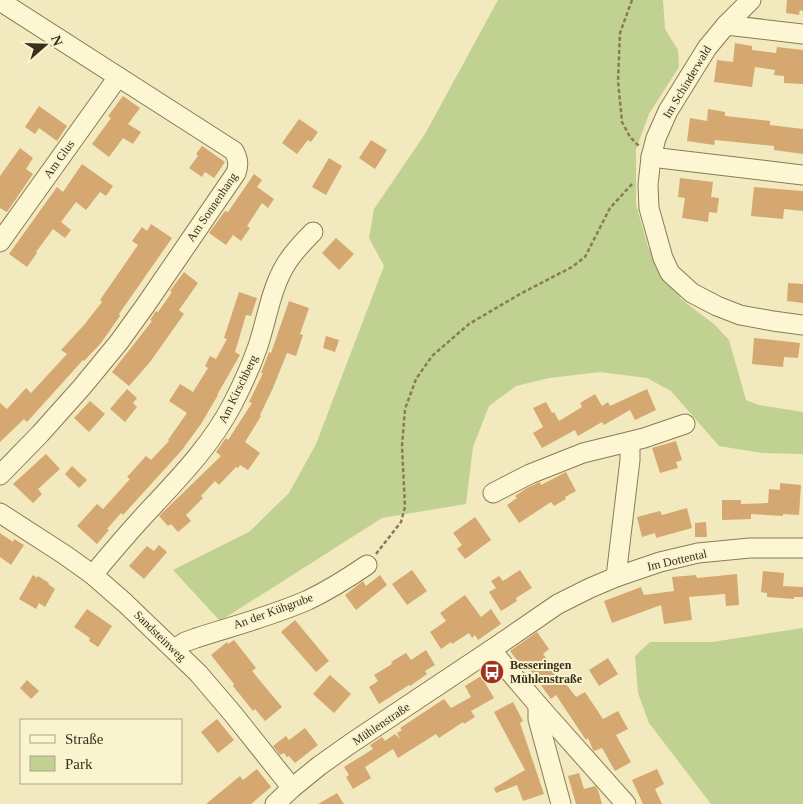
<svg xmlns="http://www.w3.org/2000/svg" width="803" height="804" font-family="Georgia,serif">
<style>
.green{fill:#c0d191}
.building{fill:#d4a870}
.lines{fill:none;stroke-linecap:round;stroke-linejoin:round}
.minor-casing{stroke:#8c7a55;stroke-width:21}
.path{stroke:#8c7a55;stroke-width:2.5;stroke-dasharray:4 2.5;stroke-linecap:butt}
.minor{stroke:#fcf6d2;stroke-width:19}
.labels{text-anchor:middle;stroke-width:4;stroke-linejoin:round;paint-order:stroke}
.street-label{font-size:12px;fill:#3a2f1b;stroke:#f9f3ce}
.poi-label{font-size:12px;font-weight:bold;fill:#3a2f1b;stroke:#f9f3ce;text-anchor:start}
</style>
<rect width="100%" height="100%" fill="#f2eabe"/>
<g class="green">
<polygon points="498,0 663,0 665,29 678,50 679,67 649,114 636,149 636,204 648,247 681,299 715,325 729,340 746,400 759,405 803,412 803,454 762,453 719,446 671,391 647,378 600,372 549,378 516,386 489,406 473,447 466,504 382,518 220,621 173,570 249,532 289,493 316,444 384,266 369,238 374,209 425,134"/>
<polygon points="803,628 803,804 711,804 649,723 638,693 635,656 650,642 712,642"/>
</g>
<g class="building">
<polygon points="787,0 803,0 803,11 800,10 799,15 786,13"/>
<polygon points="735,43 752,46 752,50 776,53 777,47 803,50 803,84 784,83 784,76 774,75 775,70 755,67 752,87 714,82 717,60 733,62"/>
<polygon points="123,96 140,108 128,124 141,132 133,144 123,138 109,157 92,144 111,118 108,116"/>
<polygon points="39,106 67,126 57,141 39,128 35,134 25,127"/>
<polygon points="708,109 725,112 725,116 770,121 770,125 803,129 803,154 774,150 774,146 715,140 714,145 687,141 690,118 707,121"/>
<polygon points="299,119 318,132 311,142 308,140 297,154 282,143"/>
<polygon points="371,140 387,150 375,169 359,158"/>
<polygon points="202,146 225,162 214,178 205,172 202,177 189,168 198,156 196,154"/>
<polygon points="20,148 33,158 26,169 33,174 7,212 0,208 0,176"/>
<polygon points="329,158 342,166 326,195 312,187"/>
<polygon points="82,164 113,186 106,196 100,192 86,210 76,202 61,222 71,230 65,238 53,229 36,252 37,253 27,267 9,254 57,187 63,192"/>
<polygon points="254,174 262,180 257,187 274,199 268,208 262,203 247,226 250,228 241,241 233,235 226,245 209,233 225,211 228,212"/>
<polygon points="680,178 713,182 711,197 719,198 717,213 709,212 708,222 682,218 685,198 678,197"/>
<polygon points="754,187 803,191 803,211 784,209 783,219 751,216"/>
<polygon points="151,224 172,238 119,314 120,316 101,343 84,361 83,360 27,422 24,419 0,442 0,403 7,409 26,388 31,393 67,354 61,350 84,325 102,302 100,300 138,245 132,241 142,227 147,231"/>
<polygon points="336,238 354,254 339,270 322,253"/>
<polygon points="184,272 198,283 179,310 184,314 150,362 129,386 112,372 152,321 150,320 156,311 158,312 172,292 170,291"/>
<polygon points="788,283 803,284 803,303 787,301"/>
<polygon points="239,292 257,298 251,316 246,315 235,352 240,355 217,395 218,395 201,424 182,450 123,515 121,513 107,529 109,530 97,544 77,526 97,504 103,509 130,479 127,477 146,456 151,460 169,441 168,440 187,413 169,401 180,384 193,392 208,368 205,366 210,356 216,359 227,339 224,338"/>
<polygon points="289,301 309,308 300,334 303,335 296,356 287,353 273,388 260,415 261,416 245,442 260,453 248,470 240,465 238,468 236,467 219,485 215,481 201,496 203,498 186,515 191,521 178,532 171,524 168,526 159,516 221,456 216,452 226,438 228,440 252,403 249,402 263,373 261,373 269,352 271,353"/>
<polygon points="326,336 339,340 335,352 323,348"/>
<polygon points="754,338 800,343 798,358 784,357 783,367 752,364"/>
<polygon points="127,389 137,398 133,403 137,407 125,422 110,409"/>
<polygon points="647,389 656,410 635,420 630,410 604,425 602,422 578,436 575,430 542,448 533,433 543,427 533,408 546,402 552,413 554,412 559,421 582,407 580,403 595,394 602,406 608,402 610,406"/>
<polygon points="90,401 105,414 89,432 74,418"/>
<polygon points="676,441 682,460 676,462 678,468 660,473 652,448"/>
<polygon points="46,454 60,469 38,489 42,494 33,503 13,484"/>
<polygon points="72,466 87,480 79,488 65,474"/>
<polygon points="566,472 576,491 565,497 566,499 554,506 551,502 519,523 507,505 517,498 515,496 527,488 540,482 541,485"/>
<polygon points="780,483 801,485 799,515 783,514 783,516 751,514 751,519 722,520 722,500 741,500 741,504 768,503 769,489 780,490"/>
<polygon points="687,508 692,528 656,538 655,533 642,537 637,517 660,511 662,515"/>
<polygon points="475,517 491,540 465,559 457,549 462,545 453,533"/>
<polygon points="706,522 707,537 695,537 695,523"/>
<polygon points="0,533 13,542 14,539 24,545 11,565 0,557"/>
<polygon points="159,545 167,552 144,579 129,566 147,546 154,551"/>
<polygon points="412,570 427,591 407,605 392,584"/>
<polygon points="520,570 532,588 516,598 517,601 501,611 489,592 496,588 491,581 499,576 503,581"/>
<polygon points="763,571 784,573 783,586 803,587 803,597 794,597 794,599 767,597 767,593 761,592"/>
<polygon points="737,574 739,605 726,606 725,594 689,597 692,620 664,624 661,605 612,623 604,601 641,587 644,595 674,591 672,577 696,575 697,578"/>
<polygon points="33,575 37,578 38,576 49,583 48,584 55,589 45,607 39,603 36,609 19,599"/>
<polygon points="380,575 387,585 356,610 345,595 363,581 366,586"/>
<polygon points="465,595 481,617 491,609 501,624 478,640 475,635 472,638 469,633 452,644 451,642 441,649 430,632 446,621 440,613"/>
<polygon points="87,609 112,626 98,647 89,641 90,638 74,627"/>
<polygon points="295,620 329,661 316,672 281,632"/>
<polygon points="537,632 549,649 543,654 576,697 585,692 603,719 618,711 628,729 616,735 631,762 615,771 602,748 594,751 593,750 588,738 586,740 556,695 551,699 527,666 523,668 510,651"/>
<polygon points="234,640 256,668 252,671 282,707 265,721 255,709 253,711 233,686 234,684 211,655 227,642 228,644"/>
<polygon points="426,650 435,665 425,671 427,674 410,686 409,685 379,704 369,687 378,681 374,675 392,664 391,662 406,653 411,660"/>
<polygon points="608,658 618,674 599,686 589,670"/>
<polygon points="330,675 351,694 334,713 313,694"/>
<polygon points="481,676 494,698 471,711 475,717 464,724 463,722 439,738 436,734 398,758 393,749 365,767 371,778 353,789 346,777 349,775 344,767 373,749 370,745 382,737 385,741 395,734 400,739 397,733 402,730 400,728 444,699 451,708 471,697 465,686"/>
<polygon points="27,680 39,691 31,699 20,688"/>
<polygon points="513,702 523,721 520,723 544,794 523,801 517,785 496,793 494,788 525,770 494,712"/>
<polygon points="217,719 234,740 218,753 201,732"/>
<polygon points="305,728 318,745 295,763 289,756 287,757 284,753 280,755 273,746 286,736 289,740"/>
<polygon points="257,769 271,787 251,804 206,804 240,776 243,780"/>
<polygon points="657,769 664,784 655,789 662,804 643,804 632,780"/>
<polygon points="579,773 584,789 595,786 598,790 602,804 576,804 568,776"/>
<polygon points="337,793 344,804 318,804"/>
</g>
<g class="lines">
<g class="minor-casing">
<g id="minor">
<polyline points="751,0 726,25 707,48 668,111 656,138 651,157 648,185 649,208 663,258 670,273 692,293 717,306 740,315 773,321 803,325"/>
<path d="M0 1 234 151C238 159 239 164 236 173L145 306 119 342 82 387 40 434 0 475"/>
<polyline points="726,25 803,34"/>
<polyline points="651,157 803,175"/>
<polyline points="0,242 118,77"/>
<polyline points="493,493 530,474 583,453 644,438 685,424"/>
<polyline points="0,513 65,555 93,575 125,603 198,673 233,714 292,788"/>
<path d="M93 575C108 556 124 538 140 520 173 484 209 449 232 405 242 386 251 366 258 346 267 319 271 288 286 264 294 251 303 242 313 232"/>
<polyline points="616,577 630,460 630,442"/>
<path d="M174 649 185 642 196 638C233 626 272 616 308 600 329 590 348 578 367 565"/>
<polyline points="491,650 538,705 626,804"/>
<polyline points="538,705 538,719 561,804"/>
<polyline points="275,804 292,788 319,766 350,744 491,650 558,604 590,588 616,577 660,562 698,553 750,548 803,548"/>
</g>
</g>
<g class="path">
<polyline points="632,0 620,33 618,81 622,122 630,137 639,146"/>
<polyline points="376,554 401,522 405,507 402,446 405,409 416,379 432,356 469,324 520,294 572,267 585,257 610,208 632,184"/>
</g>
<use href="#minor" class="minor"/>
</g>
<defs>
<g id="bus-disc" transform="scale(1.25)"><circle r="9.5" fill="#a1321f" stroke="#f9f3ce"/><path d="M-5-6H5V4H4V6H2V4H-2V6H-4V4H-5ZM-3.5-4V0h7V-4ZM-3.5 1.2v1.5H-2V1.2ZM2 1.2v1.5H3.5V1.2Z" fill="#fff"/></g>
</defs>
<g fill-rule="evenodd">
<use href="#bus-disc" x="492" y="672"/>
</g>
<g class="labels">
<g class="street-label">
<text transform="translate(687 82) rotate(-59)" y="4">Im Schinderwald</text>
<text transform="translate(59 159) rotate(-54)" y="4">Am Glus</text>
<text transform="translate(212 207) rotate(-56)" y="4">Am Sonnenhang</text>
<text transform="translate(238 389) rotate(-64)" y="4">Am Kirschberg</text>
<text transform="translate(677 560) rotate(-13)" y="4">Im Dottental</text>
<text transform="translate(273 611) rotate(-20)" y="4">An der Kühgrube</text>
<text transform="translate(160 636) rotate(44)" y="4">Sandsteinweg</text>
<text transform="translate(381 724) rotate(-34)" y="4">Mühlenstraße</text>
</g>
<g class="poi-label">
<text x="510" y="669">Besseringen<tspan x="510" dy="14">Mühlenstraße</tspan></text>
</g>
</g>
<rect x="20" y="719" width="162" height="65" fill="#f9f3ce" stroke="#ada586"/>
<rect x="30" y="735" width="25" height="8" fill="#fcf6d2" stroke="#ada586"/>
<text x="65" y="744" font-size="15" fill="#3a2f1b">Straße</text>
<rect x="30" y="756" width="25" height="15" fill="#c0d191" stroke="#ada586"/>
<text x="65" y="769" font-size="15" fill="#3a2f1b">Park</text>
<g transform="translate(45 45) rotate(70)" stroke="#f9f3ce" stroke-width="4" paint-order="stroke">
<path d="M0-4L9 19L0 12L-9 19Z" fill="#3a2f1b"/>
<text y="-8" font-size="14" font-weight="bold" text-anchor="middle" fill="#3a2f1b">N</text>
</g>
</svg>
